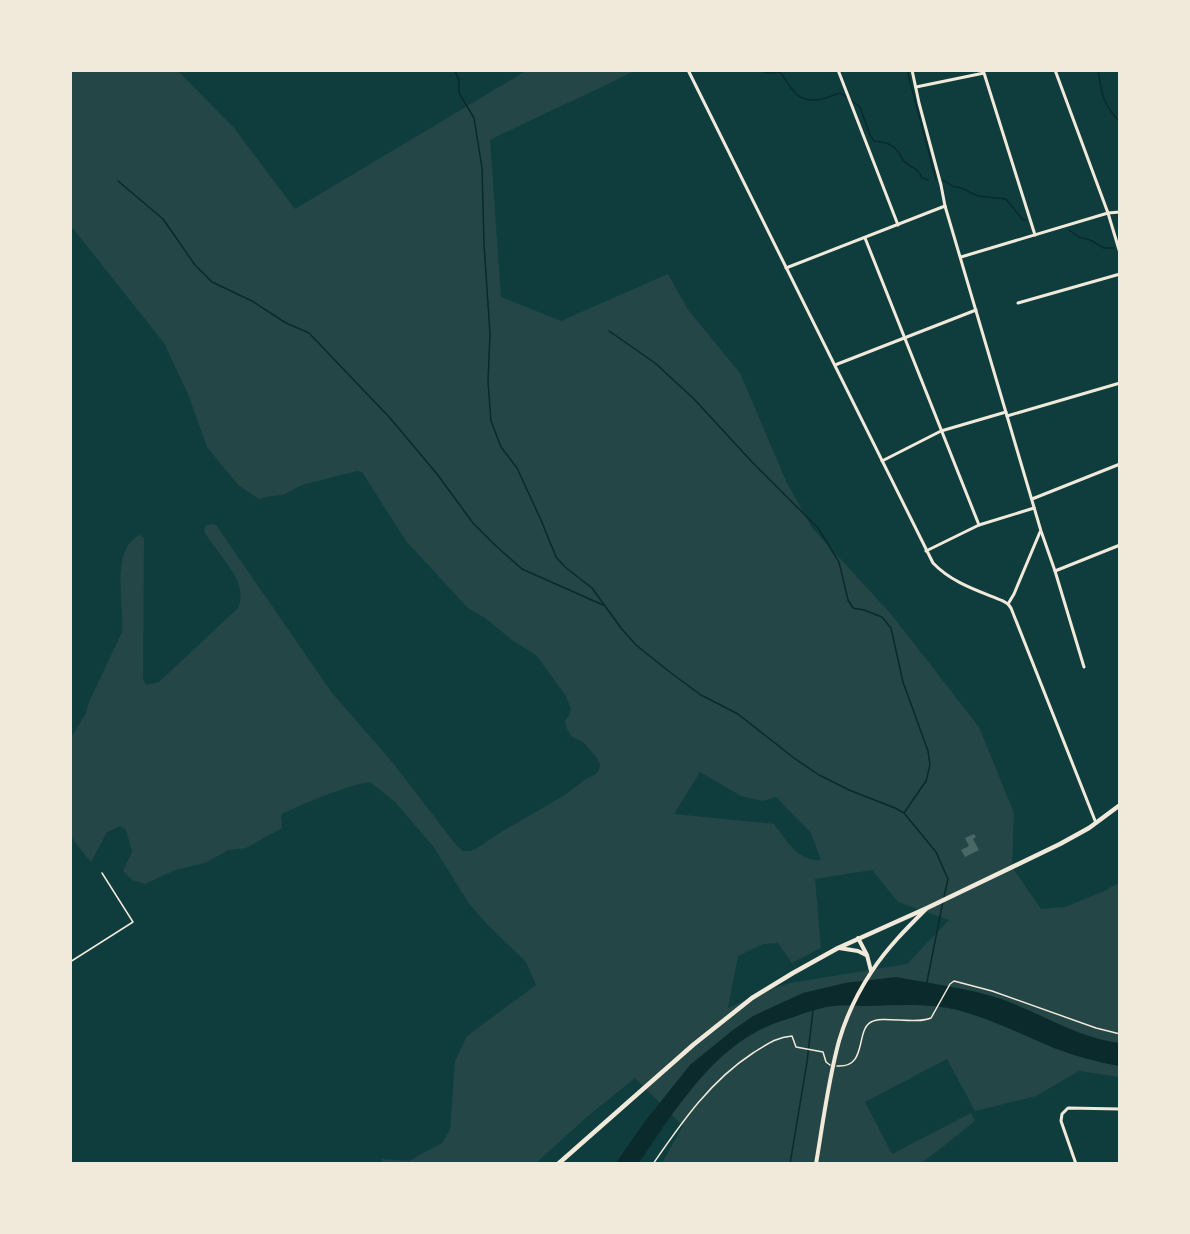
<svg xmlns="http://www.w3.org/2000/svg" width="1190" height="1234" font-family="'PT Sans Narrow',sans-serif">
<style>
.green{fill:#244646;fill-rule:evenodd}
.water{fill:#0a2a2b}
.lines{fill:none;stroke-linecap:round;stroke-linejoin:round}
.stream{stroke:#0a2a2b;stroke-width:1.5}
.building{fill:#486865}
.path{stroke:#f1e9da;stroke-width:1.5}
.service{stroke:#f1e9da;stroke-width:1.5}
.minor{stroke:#f1e9da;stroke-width:3}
.tertiary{stroke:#f1e9da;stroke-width:4}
.primary{stroke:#f1e9da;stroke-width:4.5}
</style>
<rect width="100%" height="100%" fill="#0f3d3e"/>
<path class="green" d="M71 71H178L234 128 295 209 526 71H634C587 95 538 116 490 140L501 297 561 321 668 274 688 310 740 373 786 481 812 528 891 614 979 727 1014 813 1012 867 1041 909 1065 907 1102 892 1119 883V1077L1079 1071 1036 1096 975 1111 947 1059 865 1102 892 1154 971 1113 975 1121 922 1163H662L683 1126 635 1078 588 1116 536 1163H382V1159L409 1161 442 1143 450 1130 455 1061 467 1036 536 985 526 962 485 922 468 902 433 846 395 802 370 782C344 786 309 802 283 813L281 816 282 828 246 848 229 850 205 863 175 870 145 884 132 880 123 871 132 852 126 830 120 826 107 832 91 862 71 837V737L85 715 89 702 122 632C125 604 109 550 140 535L144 538 143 679 146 685 159 682 238 608C251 581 215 553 204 531L205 526 213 524 216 525 332 693 393 763 456 845 463 851H470L476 849 503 831 565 795 586 779 596 774 599 770 600 764 597 758 583 742 572 737 566 727 565 721 570 714 571 709 566 696 536 655 512 640 485 618 468 608 406 541 362 472 357 471 302 485 283 495 271 496 259 499 238 485 207 447 188 394 164 343 71 226ZM700 772 741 796 763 801 776 797 811 833 821 860C798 862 786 840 774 824L674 814ZM872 870 898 902 949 920 907 964 790 983 774 988 728 1008 738 956 763 944 778 943 792 963 821 948 815 879Z"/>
<path class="water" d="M896 977C932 984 969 988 1004 1000 1042 1014 1079 1038 1119 1043V1066C1097 1062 1075 1056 1054 1048 1023 1035 993 1020 961 1011 931 1003 900 1005 870 1006 858 1006 845 1005 833 1006 820 1008 806 1012 794 1017 781 1021 768 1025 756 1032 707 1058 669 1118 639 1163L615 1164 646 1120 690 1065 733 1030 753 1016 803 993 845 983Z"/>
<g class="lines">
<g class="stream">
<polyline points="455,70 459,81 459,93 474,118 482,168 484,244 490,334 488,382 491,421 501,447 517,468 541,520 556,557 565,567 592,588 621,628 636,645 671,673 701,695 738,714 794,758 819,775 849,790 895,808 904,813 936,852 948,879 944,897"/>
<path d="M759 70C766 74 773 73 780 72 792 87 794 101 816 100 823 100 833 95 840 93L847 97"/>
<polyline points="907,70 936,180"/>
<path d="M1098 70C1102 95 1102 103 1120 122"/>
<path d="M851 100 860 107 870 135 874 141C885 142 893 144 899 153 903 159 900 157 905 162 912 169 918 167 922 178L928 180"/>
<polyline points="943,180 952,186 961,188 978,196 1006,199 1023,220 1026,220"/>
<polyline points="118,181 163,219 195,265 212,282 252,301 286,323 309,333 390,418 437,474 473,523 496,546 522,569 603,605"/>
<polyline points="1069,230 1079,237 1090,240 1104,248 1114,248"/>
<polyline points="609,331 655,363 694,399 752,462 818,528 839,562 848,600 853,608 864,610 882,617 891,628 903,682 928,751 930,765 926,781 904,813"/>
<polyline points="927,982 943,901"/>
<polyline points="790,1164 807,1062 813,1010"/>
</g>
</g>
<polygon class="building" points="974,834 976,837 973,839 979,850 965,857 961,850 969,846 965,838"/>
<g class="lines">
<g class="path">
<path d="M837 1066C868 1068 855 1031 871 1022 882 1015 916 1025 931 1018L950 984 954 981 992 991 1096 1028 1120 1034"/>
<path d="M653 1164C682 1122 710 1081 753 1053 766 1045 776 1037 792 1036L796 1047 823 1052 826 1062 830 1065"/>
</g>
<polyline class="service" points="70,962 133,922 102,873"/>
<g class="minor">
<path d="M688 70 933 563C952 583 979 591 1003 601L1008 604 1011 608 1096 823"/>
<polyline points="838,70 898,225"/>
<polyline points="912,70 919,103 941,185 945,206 1041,531 1055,571 1084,667"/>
<polyline points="1055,70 1108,213 1120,253"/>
<polyline points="916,87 984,73 1035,235"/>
<polyline points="865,238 979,525"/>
<polyline points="961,257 1108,213 1120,212"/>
<polyline points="786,268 945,206"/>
<polyline points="1018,303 1120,274"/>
<polyline points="835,365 976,310"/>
<polyline points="1007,416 1120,383"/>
<polyline points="882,461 941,431 1006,412"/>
<polyline points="1032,499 1120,464"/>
<polyline points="926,551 979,525 1034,508"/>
<polyline points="1055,571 1120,545"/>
<polyline points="1008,604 1014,594 1040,532"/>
<polyline points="1076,1164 1061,1121 1062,1114 1068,1108 1120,1109"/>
</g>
<g class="tertiary">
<polyline points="858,938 867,955 871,971"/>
<polyline points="839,948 858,951 866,955"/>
<path d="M816 1164C823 1123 828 1081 839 1041 846 1017 858 992 872 971 887 948 907 928 926 909"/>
</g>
<polyline class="primary" points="558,1164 693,1045 752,998 793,973 838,948 927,908 1060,844 1089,828 1120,805"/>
</g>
<rect width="1190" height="1234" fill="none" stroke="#f1e9da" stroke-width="144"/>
</svg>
